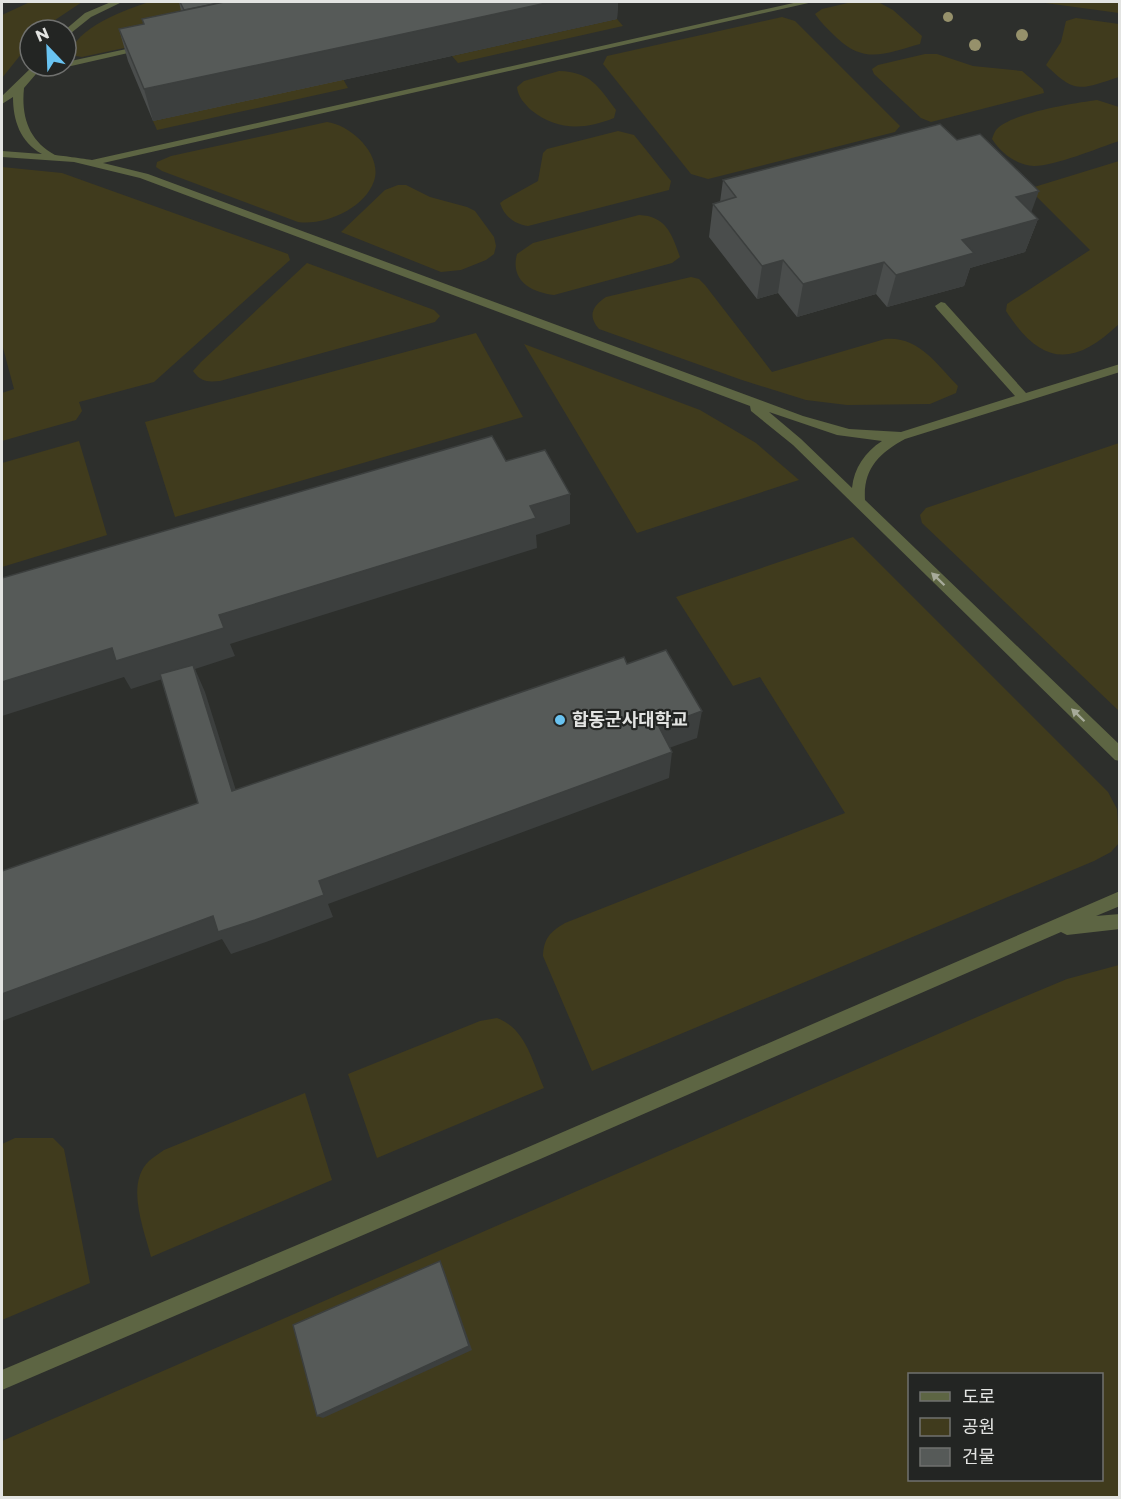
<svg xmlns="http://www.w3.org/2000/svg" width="1121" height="1499" font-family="Montserrat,'Noto Sans KR',sans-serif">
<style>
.green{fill:#403b1d;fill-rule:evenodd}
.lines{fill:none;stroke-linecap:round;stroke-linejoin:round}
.minor{fill:#5d6543;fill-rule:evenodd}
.tree{fill:#96916b}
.wall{fill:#4a4d4c}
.shaded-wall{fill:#3c3f3e}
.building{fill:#565a58;stroke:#3c3f3e;stroke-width:1.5}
.oneway{fill:#a7ab9a}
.poi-dot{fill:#69c3f1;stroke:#232523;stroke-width:2}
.labels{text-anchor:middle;stroke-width:4.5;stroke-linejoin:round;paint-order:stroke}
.poi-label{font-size:18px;font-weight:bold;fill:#e3e4e2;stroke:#232523;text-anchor:start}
</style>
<rect width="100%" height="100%" fill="#2d2f2c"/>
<g class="green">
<polygon points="30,2 82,2 40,30 30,30 30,43 2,78 2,15"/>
<path d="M149 2H316L162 40 82 57 70 55C74 28 127 9 149 2Z"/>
<path d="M852 2H878L893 10 922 36 920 44C887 53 865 65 837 38 829 30 821 23 815 14L822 9Z"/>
<polygon points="1037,2 1119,2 1119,13 1038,2"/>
<polygon points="782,17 795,21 900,126 895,132 708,179 691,174 603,64 607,56"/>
<path d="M1076 18 1119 24V77C1081 89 1076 95 1046 65L1061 42 1066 21Z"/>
<polygon points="617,19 623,26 458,63 452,56"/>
<polygon points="925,54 937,54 973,66 1022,71 1043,89 1044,93 931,122 921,118 874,74 872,69 878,65"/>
<path d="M559 71C591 72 598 86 616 110L614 118C584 130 557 131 531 110 524 103 518 97 517 87L524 81Z"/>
<polygon points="343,79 348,88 157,130 153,121"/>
<path d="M1097 100 1119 107V141C1098 148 1055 166 1034 166 1016 165 1001 153 992 139 993 136 994 133 996 130 1010 113 1075 103 1097 100Z"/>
<path d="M327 122C351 125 383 155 374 181 365 208 325 226 298 222L162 171 156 167 157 162 171 156Z"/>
<path d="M618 131 634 135 671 181 669 190 528 226C514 224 504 216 500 203L504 200 538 181 543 153 547 149Z"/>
<path d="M1119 161V324C1073 368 1041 365 1006 311L1007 304 1090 250 1032 192 1031 188Z"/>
<polygon points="2,167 62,173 288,254 290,260 154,382 79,402 82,411 76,420 2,441 2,393 14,389 2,344"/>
<polygon points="398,185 406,185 430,197 467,207 475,211 494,237 496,246 494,254 486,260 461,270 441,272 341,232 385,190"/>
<path d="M639 215C666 216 672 234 680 257L672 263 554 295C530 292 510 280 517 254L533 243Z"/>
<path d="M307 263 434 310 440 316 435 322 220 381C207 382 201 382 193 371L201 362Z"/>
<path d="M691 277 699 279 705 285 772 372 885 339C919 336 936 364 958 386L956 393 930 404 847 405 806 400 742 380 599 329C587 315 593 306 606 297Z"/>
<polygon points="476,333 523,417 175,517 145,422"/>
<polygon points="524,344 700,410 756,443 799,480 637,533"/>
<polygon points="79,441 107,535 2,567 2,463"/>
<polygon points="1119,443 1120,443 1119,711 922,523 920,515 926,508"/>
<path d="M853 537 1108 792 1117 809 1119 843 1111 852 1094 861 592 1071 543 956C544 938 550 932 565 923L845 813 760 677 733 686 676 597Z"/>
<path d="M1119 965V1497H2V1441L1007 1004 1067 979ZM910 1374H1102V1480H910Z"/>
<path d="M497 1018C526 1029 532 1061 544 1088L377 1158 348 1074 480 1021Z"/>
<path d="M305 1093 332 1180 151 1257C144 1229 125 1184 149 1161 153 1157 159 1154 164 1150Z"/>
<polygon points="15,1138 53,1138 64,1149 90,1283 2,1320 2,1144"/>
</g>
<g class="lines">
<g class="minor">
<polygon points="111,2 122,2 91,17 66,37 65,30 85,13"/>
<path d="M798 2H813L103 163 148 174 803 416 849 429 901 432 1015 396 937 309 935 306 941 302 945 303 1026 393 1120 364V372L905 439C879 453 863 469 865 500L1120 745V761L1115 760 793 445 751 411 750 406 140 178 74 162 2 157V151L42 154C20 142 13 120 13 97L2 104V96L33 66H66V62L145 45 150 48 36 74 24 88C21 117 29 141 55 155 57 155 86 159 92 160ZM769 412 837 435 882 441C865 452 854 468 852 488L801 439Z"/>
<polygon points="1120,891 1120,906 1096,916 1120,914 1120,929 1067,935 1061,932 538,1160 2,1390 2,1370 526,1148"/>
</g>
</g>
<g class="tree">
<circle cx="948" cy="17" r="5"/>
<circle cx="1022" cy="35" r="6"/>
<circle cx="975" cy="45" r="6"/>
</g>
<g class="wall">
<polygon points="179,2 618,2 617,19 384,71 153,121 128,61 119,29 144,24 142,19 181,11"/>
<polygon points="957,140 1038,219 1025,252 970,268 964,286 887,307 876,294 797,317 778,293 757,299 709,237 713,204 720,202 723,180"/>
</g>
<g class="shaded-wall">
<polygon points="551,2 618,2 617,19 384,71 153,121 144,89"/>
<polygon points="1039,191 1028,221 1038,219 1025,252 970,268 964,286 887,307 896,275 962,240 1016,197"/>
<polygon points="783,260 778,293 757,299 762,266"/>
<polygon points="884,262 876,294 797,317 803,284"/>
<polygon points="570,494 570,524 536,535 537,548 230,644 235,656 195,669 205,692 244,816 232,791 194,669 131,689 124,677 2,716 2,682 530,506"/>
<polygon points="702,711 697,738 655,753 659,727"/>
<polygon points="672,752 669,778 328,904 333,917 266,942 231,954 222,939 2,1021 2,994 213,916 319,881"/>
<polygon points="440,1261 443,1267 472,1350 323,1418 317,1416"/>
</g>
<g class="building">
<polygon points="180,2 224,2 184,10"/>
<polygon points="224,2 551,2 380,39 144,89 119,29 144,24 142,19"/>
<polygon points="940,124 957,140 980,134 1039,191 1016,197 1038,219 962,240 974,253 896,275 884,262 803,284 783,260 762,266 713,204 736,197 723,180"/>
<polygon points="492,436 506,461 545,450 570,494 530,506 536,518 219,615 224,628 116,661 112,648 2,682 2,578"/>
<polygon points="666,650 702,711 659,727 672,752 319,881 324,895 255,920 218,932 213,916 2,994 2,871 198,803 160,674 193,665 232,791 624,657 627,664"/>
<polygon points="440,1261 469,1346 317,1416 293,1325"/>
</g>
<defs><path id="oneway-solid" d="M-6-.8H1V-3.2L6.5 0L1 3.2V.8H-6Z" transform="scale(1.5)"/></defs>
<g class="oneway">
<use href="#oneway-solid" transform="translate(938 579) rotate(-136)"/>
<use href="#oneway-solid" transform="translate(1078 715) rotate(-136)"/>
</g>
<circle class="poi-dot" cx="560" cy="720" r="6"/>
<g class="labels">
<g class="poi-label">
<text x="572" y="726">합동군사대학교</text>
</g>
</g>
<rect width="1121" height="1499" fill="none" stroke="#e3e4e2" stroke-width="6"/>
<rect x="908" y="1373" width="195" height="108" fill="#232523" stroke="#70716f" stroke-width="1.5"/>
<rect x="920" y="1392" width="30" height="9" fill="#5d6543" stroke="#70716f" stroke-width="1.5"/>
<text x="962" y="1403" font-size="18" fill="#e3e4e2">도로</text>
<rect x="920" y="1418" width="30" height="18" fill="#403b1d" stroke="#70716f" stroke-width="1.5"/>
<text x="962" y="1433" font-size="18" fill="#e3e4e2">공원</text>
<rect x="920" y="1448" width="30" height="18" fill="#565a58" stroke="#70716f" stroke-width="1.5"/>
<text x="962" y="1463" font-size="18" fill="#e3e4e2">건물</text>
<g transform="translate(48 48) rotate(337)"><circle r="28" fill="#232523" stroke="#70716f" stroke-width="1.5"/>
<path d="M0-4.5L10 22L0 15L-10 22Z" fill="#69c3f1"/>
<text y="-9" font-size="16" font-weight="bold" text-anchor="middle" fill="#e3e4e2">N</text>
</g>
</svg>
